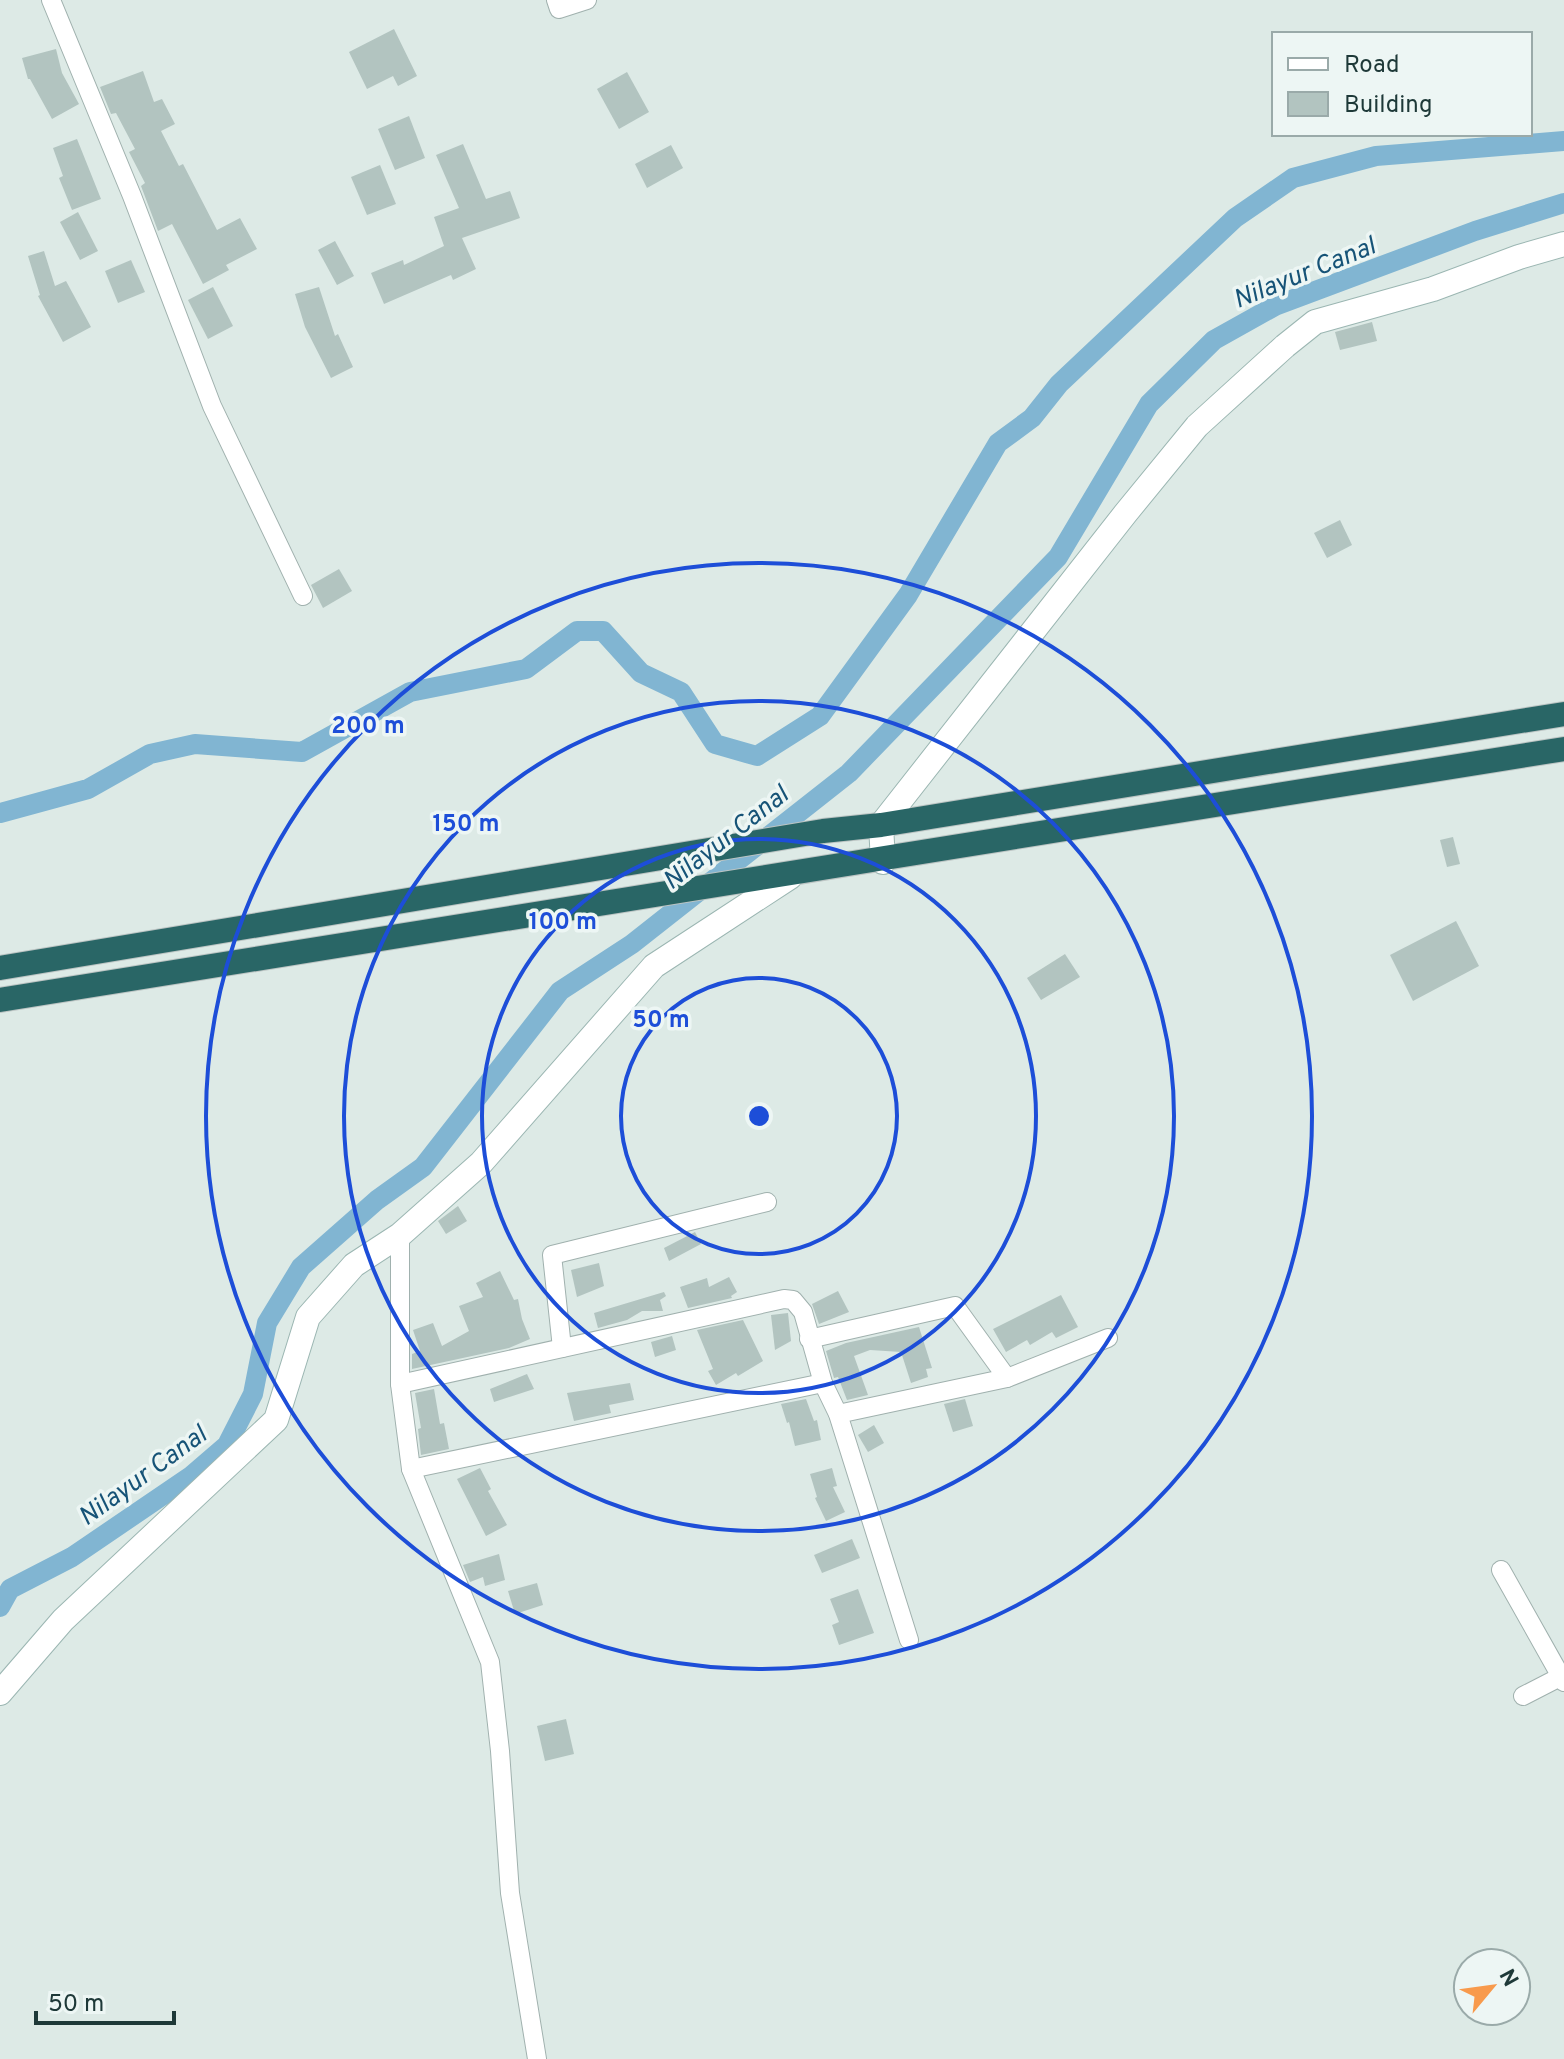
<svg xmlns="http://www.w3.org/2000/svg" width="1564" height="2059" font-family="Overpass,sans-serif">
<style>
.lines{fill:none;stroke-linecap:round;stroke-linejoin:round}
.canal{stroke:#81b5d2;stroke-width:20}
.building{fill:#b2c4c0}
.street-casing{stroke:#a0b1ae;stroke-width:20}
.secondary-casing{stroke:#9bb6b2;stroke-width:26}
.highway-casing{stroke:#bcc4c3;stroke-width:26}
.street{stroke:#fff;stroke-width:18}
.secondary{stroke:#fff;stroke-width:24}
.highway{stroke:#296666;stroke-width:24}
.ring{fill:none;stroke:#1d4ed8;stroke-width:4}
.labels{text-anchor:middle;stroke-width:7;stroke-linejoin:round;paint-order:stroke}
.water-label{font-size:26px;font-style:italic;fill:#165377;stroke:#edf6f4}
.centre{fill:#1d4ed8;stroke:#edf6f4;stroke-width:4}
.ring-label{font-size:24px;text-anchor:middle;font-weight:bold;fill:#1d4ed8;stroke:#edf6f4;stroke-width:7;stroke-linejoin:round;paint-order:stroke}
</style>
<rect width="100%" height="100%" fill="#ddeae6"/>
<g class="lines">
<g class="canal">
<polyline points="0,813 88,789 150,754 195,744 302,752 410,692 526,669 577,631 603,631 641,673 681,692 715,744 757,756 820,716 908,595 998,443 1032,418 1059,384 1235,218 1293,178 1376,156 1564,141"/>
<polyline points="0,1607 10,1589 72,1557 191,1476 227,1445 253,1394 267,1323 301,1267 377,1200 423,1167 560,991 632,944 849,773 1058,557 1149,404 1214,340 1275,306 1475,231 1564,203"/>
</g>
</g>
<g class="building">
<polygon points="394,29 417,76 398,86 393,76 367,89 349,52"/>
<polygon points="56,49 62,73 79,104 52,119 30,79 28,79 22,58"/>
<polygon points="143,71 154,102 162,99 175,124 161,131 179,166 183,164 217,230 240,218 257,249 226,265 229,270 203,284 172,224 158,231 141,186 145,183 129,152 135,149 116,113 111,114 100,87"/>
<polygon points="627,72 649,112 619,129 597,89"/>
<polygon points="409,116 425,158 395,170 378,129"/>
<polygon points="77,139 101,199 72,210 59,178 63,176 53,148"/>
<polygon points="463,144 486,199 510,191 520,218 462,238 476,269 453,280 451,275 384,304 371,273 403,260 404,265 444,246 434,217 459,208 436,155"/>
<polygon points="671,145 683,168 647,188 635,164"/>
<polygon points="380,165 396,204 367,215 351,177"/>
<polygon points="78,212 98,251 80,260 60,222"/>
<polygon points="335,241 354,276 337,285 318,250"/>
<polygon points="44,251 55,286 66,281 91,327 63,342 38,296 40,295 28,256"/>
<polygon points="131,260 145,292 118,303 105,271"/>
<polygon points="213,287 233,326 208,339 188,300"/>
<polygon points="319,287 335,336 338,334 353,367 331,378 305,327 295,294"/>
<polygon points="1372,322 1377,341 1340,350 1335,332"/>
<polygon points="1340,520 1352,545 1327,558 1314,533"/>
<polygon points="339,569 352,591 323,608 311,585"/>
<polygon points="1453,837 1460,864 1447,867 1440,840"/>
<polygon points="1456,921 1479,966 1413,1001 1390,955"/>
<polygon points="1065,954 1080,977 1041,1000 1027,978"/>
<polygon points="458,1206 467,1221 446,1234 438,1221"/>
<polygon points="695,1232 701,1244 669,1261 664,1248"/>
<polygon points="599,1263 604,1286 577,1297 571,1270"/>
<polygon points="500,1271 514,1300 518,1299 522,1319 530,1339 509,1348 412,1369 412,1354 420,1351 413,1330 433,1323 442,1346 469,1331 459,1306 483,1297 476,1283"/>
<polygon points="729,1277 737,1292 731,1296 732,1298 688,1308 680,1287 707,1278 709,1287"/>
<polygon points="838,1291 849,1312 819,1324 812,1304"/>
<polygon points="664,1292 666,1296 660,1300 663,1311 642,1311 627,1320 598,1328 594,1313"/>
<polygon points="1061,1295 1078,1327 1056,1338 1052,1332 1030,1345 1027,1340 1006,1352 993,1329"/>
<polygon points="788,1313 791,1341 775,1350 771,1315"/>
<polygon points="743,1320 763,1361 738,1376 736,1373 716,1385 708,1371 713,1369 697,1330"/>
<polygon points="919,1327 932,1368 926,1369 928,1377 911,1383 901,1352 870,1350 854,1356 868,1395 847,1400 838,1377 834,1378 826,1351 846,1343"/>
<polygon points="672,1336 676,1350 655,1357 651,1342"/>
<polygon points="527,1374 534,1389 494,1402 490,1389"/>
<polygon points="630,1383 634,1400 609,1405 611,1413 574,1421 567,1393"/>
<polygon points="434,1389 440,1424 444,1423 449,1449 421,1455 418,1429 421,1428 415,1393"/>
<polygon points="806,1399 814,1421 817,1420 821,1440 795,1446 789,1422 787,1423 781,1404"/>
<polygon points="965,1399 973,1426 953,1432 944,1404"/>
<polygon points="874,1425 884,1443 868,1452 858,1435"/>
<polygon points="480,1468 491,1489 488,1491 507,1525 486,1536 457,1479"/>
<polygon points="832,1468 837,1486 833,1487 845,1512 826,1521 815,1498 817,1497 810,1474"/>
<polygon points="852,1539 860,1558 822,1573 814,1555"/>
<polygon points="499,1554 505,1580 485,1586 483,1577 470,1582 463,1565"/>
<polygon points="537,1583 543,1605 515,1614 508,1591"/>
<polygon points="858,1589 874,1633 839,1645 832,1625 839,1622 830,1599"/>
<polygon points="566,1719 574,1754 545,1761 537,1726"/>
</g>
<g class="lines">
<g class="street-casing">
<g id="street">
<polyline points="51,0 132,196 212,406 303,596"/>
<polyline points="556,0 559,9 587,0"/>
<polyline points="400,1235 400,1384 411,1469 490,1662 500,1751 510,1893 537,2059"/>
<polyline points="809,1339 955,1306 1007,1378"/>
<polyline points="562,1348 552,1255 767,1202"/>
<polyline points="400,1384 784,1299 793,1300 803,1312 823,1383 838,1414 909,1640"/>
<polyline points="838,1414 1007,1378 1108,1338"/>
<polyline points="411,1469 823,1383"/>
<polyline points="1501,1570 1564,1682"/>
<polyline points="1523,1696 1564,1675"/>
</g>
</g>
<g class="secondary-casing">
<g id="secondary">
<polyline points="883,862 881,825 1125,514 1197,426 1285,346 1315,322 1433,289 1519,257 1564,244"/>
<polyline points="0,1693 63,1620 276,1420 308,1317 354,1265 400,1235 481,1163 654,966 790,877"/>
</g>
</g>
<g class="highway-casing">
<g id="highway">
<polyline points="0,968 823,831 881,825 1564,714"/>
<path d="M0 1000C521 916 1043 837 1564 749"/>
</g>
</g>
<use href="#street" class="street"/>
<use href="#secondary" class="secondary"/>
<use href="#highway" class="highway"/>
</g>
<g class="ring">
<circle cx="759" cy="1116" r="138"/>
<circle cx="759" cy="1116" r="277"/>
<circle cx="759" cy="1116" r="415"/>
<circle cx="759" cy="1116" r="553"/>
</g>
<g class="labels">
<g class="water-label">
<text transform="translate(1304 272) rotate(-22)" y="9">Nilayur Canal</text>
<text transform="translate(725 837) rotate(-38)" y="9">Nilayur Canal</text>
<text transform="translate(142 1475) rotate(-36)" y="9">Nilayur Canal</text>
</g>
</g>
<circle cx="759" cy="1116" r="12" class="centre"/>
<g class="ring-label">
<text x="368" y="733">200 m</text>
<text x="466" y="831">150 m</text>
<text x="563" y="929">100 m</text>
<text x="661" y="1027">50 m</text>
</g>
<rect x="1272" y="32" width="260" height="104" fill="#edf6f4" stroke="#9aaaa9" stroke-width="2"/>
<rect x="1288" y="58" width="40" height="12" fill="#ffffff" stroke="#9aaaa9" stroke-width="2"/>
<text x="1344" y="72" font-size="24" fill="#1e3938">Road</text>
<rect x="1288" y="92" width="40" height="24" fill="#b2c4c0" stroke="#9aaaa9" stroke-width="2"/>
<text x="1344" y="112" font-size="24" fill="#1e3938">Building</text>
<g transform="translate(1492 1987) rotate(61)"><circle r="38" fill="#edf6f4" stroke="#9aaaa9" stroke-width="2"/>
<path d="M0-6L14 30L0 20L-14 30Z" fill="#f89a4c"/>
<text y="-12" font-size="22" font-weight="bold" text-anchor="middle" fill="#1e3938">N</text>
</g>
<path d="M36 2011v12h138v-12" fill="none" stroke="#1e3938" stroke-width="4"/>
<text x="48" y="2011" font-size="24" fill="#1e3938" stroke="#edf6f4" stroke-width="6" paint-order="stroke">50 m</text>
</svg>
